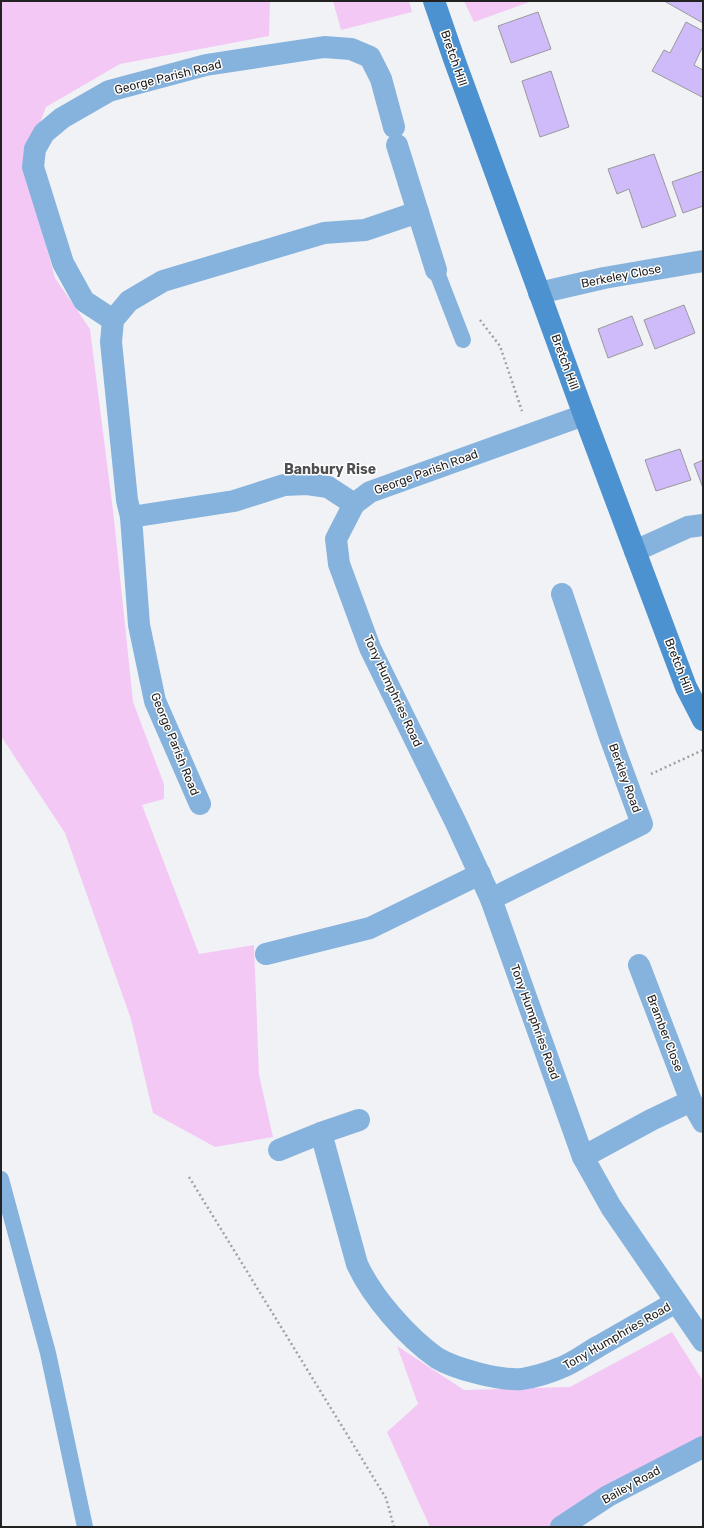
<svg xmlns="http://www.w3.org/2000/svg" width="704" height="1528" font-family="Rubik,sans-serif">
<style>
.green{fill:#f3c8f5}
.building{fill:#cfbbfa;stroke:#9a999c}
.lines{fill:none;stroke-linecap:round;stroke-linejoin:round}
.path{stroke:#a0a1a3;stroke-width:2.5;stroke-dasharray:2 3;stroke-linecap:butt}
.lane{stroke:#86b3dd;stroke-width:16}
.street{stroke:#86b3dd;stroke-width:22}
.secondary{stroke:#4c92d0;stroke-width:22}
.labels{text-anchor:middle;stroke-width:3;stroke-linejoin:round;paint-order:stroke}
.street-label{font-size:12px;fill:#222223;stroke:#fff}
.quarter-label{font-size:14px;font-weight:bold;fill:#4f4f52;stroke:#fff}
</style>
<rect width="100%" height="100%" fill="#f1f2f5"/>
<g class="green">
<polygon points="1,1 270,1 269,36 120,64 46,107 24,166 55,278 90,329 114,519 133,702 164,784 164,799 142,805 199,954 254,945 259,1075 273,1137 215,1147 153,1113 131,1019 65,833 1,736"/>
<polygon points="333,1 409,1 412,12 341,30"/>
<polygon points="464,1 532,1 474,22"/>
<polygon points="672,1332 703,1381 703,1437 550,1527 430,1527 387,1432 418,1404 397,1346 464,1390 570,1387"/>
</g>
<g class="building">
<polygon points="664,1 703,1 703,23 666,2"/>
<polygon points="538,12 551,49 511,63 498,26"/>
<polygon points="686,22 703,31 703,46 694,65 703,70 703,95 702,97 652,71 664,50 670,53"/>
<polygon points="551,71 569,127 540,137 522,81"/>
<polygon points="654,154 676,216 642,228 629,189 617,194 608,169"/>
<polygon points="703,171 703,206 683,213 672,182"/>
<polygon points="684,305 695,333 655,349 644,320"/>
<polygon points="632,316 643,345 608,358 598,329"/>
<polygon points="680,449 691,480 656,491 645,460"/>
<polygon points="703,460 703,488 694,464"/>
</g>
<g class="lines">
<g class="path">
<polyline points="480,320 500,346 522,411"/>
<polyline points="651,774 703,750"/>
<polyline points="189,1177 386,1498 394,1527"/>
</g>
<g class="lane">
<polyline points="436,270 463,340"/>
<polyline points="1,1179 48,1353 85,1527"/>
</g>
<g class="street">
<polyline points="397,145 436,270"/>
<polyline points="418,212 365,230 324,233 163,281 129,301 113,320 111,342 127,500 131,517 234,501 284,485 307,484 328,487 354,504 370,492 584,415"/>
<polyline points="539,293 604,278 703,261"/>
<polyline points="113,320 84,301 63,263 33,167 35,149 44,133 62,118 109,91 206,65 324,47 351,49 370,57 381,79 394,127"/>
<polyline points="354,504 336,539 339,564 370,648 456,823 491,899 583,1157 611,1207 703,1341"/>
<polyline points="131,517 139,625 155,701 200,804"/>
<polyline points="635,551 688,527 703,525"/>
<polyline points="491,899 642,824 610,737 562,594"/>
<polyline points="266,954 370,928 480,874"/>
<polyline points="639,965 691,1101"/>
<path d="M359 1120 321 1133 357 1264C372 1297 407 1337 437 1358 455 1369 501 1381 522 1379 534 1377 548 1373 560 1368 574 1363 586 1353 599 1346 625 1331 650 1317 676 1302"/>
<polyline points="279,1150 321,1133"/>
<polyline points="583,1157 651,1120 691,1101 703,1122"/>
<polyline points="561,1527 608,1496 703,1447"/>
</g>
<polyline class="secondary" points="434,1 454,59 584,415 686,687 703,720"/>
</g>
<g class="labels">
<g class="street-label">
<text transform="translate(454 58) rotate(71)" y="4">Bretch Hill</text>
<text transform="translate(168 77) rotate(-14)" y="4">George Parish Road</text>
<text transform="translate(621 276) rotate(-11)" y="4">Berkeley Close</text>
<text transform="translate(565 362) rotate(70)" y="4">Bretch Hill</text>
<text transform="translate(426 472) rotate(-20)" y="4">George Parish Road</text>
<text transform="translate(679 666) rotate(69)" y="4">Bretch Hill</text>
<text transform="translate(393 691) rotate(65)" y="4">Tony Humphries Road</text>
<text transform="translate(175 744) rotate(68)" y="4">George Parish Road</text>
<text transform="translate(625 778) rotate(70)" y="4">Berkley Road</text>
<text transform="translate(535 1022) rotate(70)" y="4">Tony Humphries Road</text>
<text transform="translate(665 1033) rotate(69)" y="4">Bramber Close</text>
<text transform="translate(617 1336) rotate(-30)" y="4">Tony Humphries Road</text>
<text transform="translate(631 1485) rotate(-29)" y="4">Bailey Road</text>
</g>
<g class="quarter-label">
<text x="330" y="474">Banbury Rise</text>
</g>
</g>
<rect width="704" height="1528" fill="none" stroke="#222223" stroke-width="4"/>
</svg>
